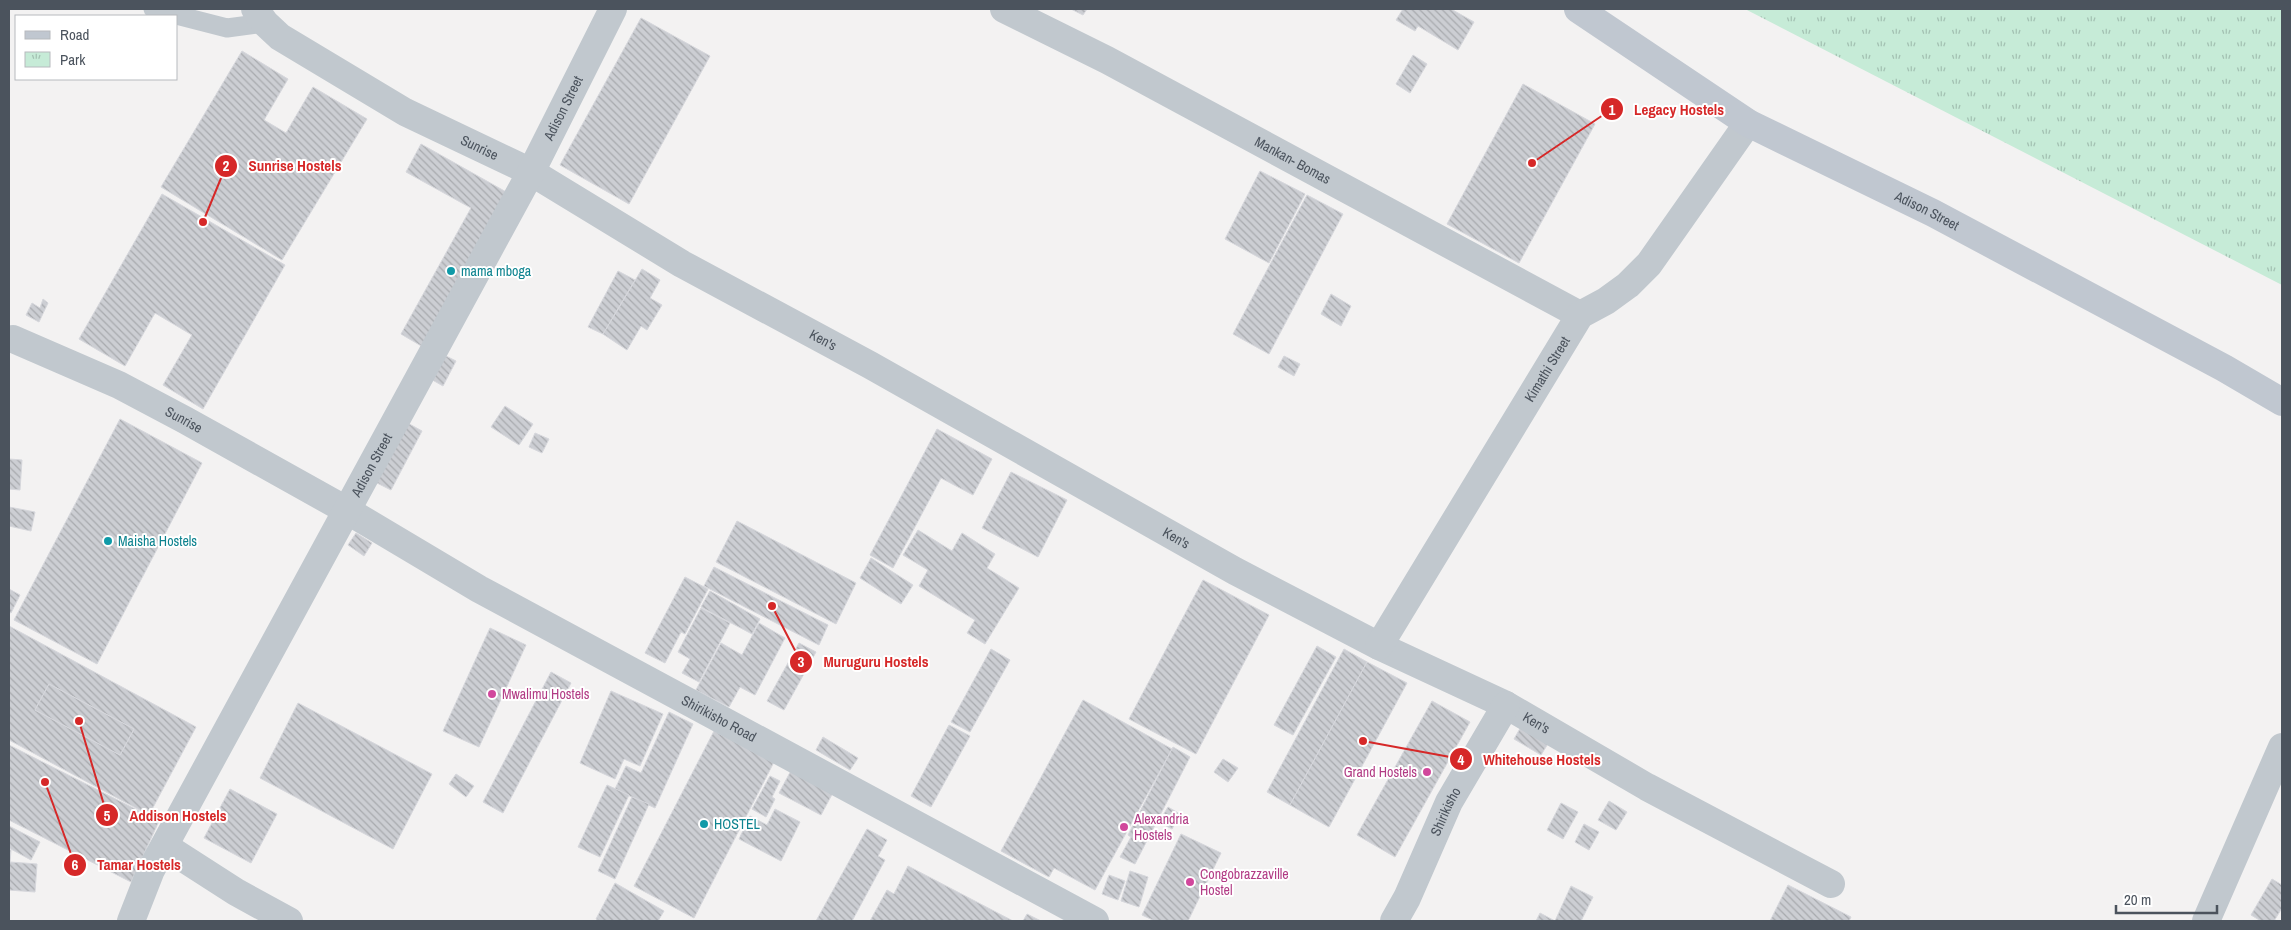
<svg xmlns="http://www.w3.org/2000/svg" width="2291" height="930" font-family="'Archivo Narrow',sans-serif">
<style>
.park{fill:url(#park-tufts)}
.building{fill:url(#building-back-hatch);stroke:#d6d7dc;fill-rule:evenodd}
.lines{fill:none;stroke-linecap:round;stroke-linejoin:round}
.lane{stroke:#c1c8ce;stroke-width:19}
.street{stroke:#c1c8ce;stroke-width:28}
.secondary{stroke:#c0c7d0;stroke-width:28}
.culture-dot{fill:#0f9aa8;stroke:#fff;stroke-width:2}
.hotel-dot{fill:#d1479c;stroke:#fff;stroke-width:2}
.labels{text-anchor:middle;stroke-width:4;stroke-linejoin:round;paint-order:stroke}
.street-label{font-size:14px;fill:#4b535d;stroke:#fff}
.culture-label{font-size:14px;fill:#0d838f;stroke:#fff;text-anchor:start}
.hotel-label{font-size:14px;fill:#b23c85;stroke:#fff;text-anchor:start}
.leader{fill:none;stroke:#d62828;stroke-width:2}
.callout-dot{fill:#d62828;stroke:#fff;stroke-width:2}
.mark-label{font-size:15px;text-anchor:middle;font-weight:bold;fill:#fff}
.callout-label{font-size:15px;text-anchor:middle;font-weight:bold;fill:#d62828;stroke:#fff;stroke-width:4;stroke-linejoin:round;paint-order:stroke}
</style>
<defs>
<pattern id="park-tufts" width="24" height="20" patternUnits="userSpaceOnUse" patternTransform="scale(1.25)"><rect width="24" height="20" fill="#c6ebd7"/><path d="M3 7l-1-3M5 7V3M7 7l1-3M15 17l-1-3M17 17v-4M19 17l1-3" fill="none" stroke="#a3c1b2"/></pattern>
<pattern id="building-back-hatch" width="6" height="6" patternUnits="userSpaceOnUse" patternTransform="scale(1.25)"><rect width="6" height="6" fill="#ccced3"/><path d="M-1 5l2 2M0 0l6 6M5-1l2 2" fill="none" stroke="#a8aaae"/></pattern>
</defs>
<rect width="100%" height="100%" fill="#f3f2f2"/>
<polygon class="park" points="1745,9 2282,9 2282,285"/>
<g class="building">
<polygon points="1071,9 1087,9 1083,15"/>
<polygon points="1403,9 1451,9 1474,22 1458,50 1418,26 1415,31 1396,20"/>
<polygon points="641,18 710,56 629,204 560,165"/>
<polygon points="242,51 288,79 264,120 286,133 313,87 367,119 282,260 161,187"/>
<polygon points="1413,55 1427,64 1410,93 1396,84"/>
<polygon points="1523,84 1595,124 1519,263 1447,224"/>
<polygon points="421,144 508,193 423,347 401,334 471,208 406,172"/>
<polygon points="1260,171 1305,194 1269,263 1225,239"/>
<polygon points="162,194 285,265 203,409 163,385 192,335 155,313 125,366 79,339"/>
<polygon points="1307,195 1343,214 1269,354 1233,334"/>
<polygon points="642,269 660,280 650,298 662,305 647,330 641,326 627,350 603,334"/>
<polygon points="618,271 635,280 603,334 588,327"/>
<polygon points="1331,294 1351,306 1341,326 1321,314"/>
<polygon points="43,299 48,303 39,322 26,315 32,303 40,308"/>
<polygon points="442,354 456,361 443,386 429,378"/>
<polygon points="1284,356 1300,364 1294,376 1278,367"/>
<polygon points="505,406 533,424 519,445 491,427"/>
<polygon points="120,419 202,463 97,664 14,620"/>
<polygon points="404,421 422,431 391,490 373,481"/>
<polygon points="937,429 992,459 973,495 941,478 893,568 870,555"/>
<polygon points="535,433 549,439 542,453 529,447"/>
<polygon points="9,459 22,460 20,490 9,489"/>
<polygon points="1011,472 1067,500 1038,557 982,528"/>
<polygon points="9,507 35,512 31,531 9,526"/>
<polygon points="737,521 856,583 836,624 716,562"/>
<polygon points="918,530 952,551 962,533 995,554 987,568 1019,588 985,644 967,633 975,620 919,586 928,570 903,555"/>
<polygon points="356,533 372,543 364,556 348,545"/>
<polygon points="871,558 913,585 901,604 860,578"/>
<polygon points="714,567 828,625 819,645 704,586"/>
<polygon points="685,577 708,589 685,634 681,632 665,663 645,653"/>
<polygon points="1203,580 1269,615 1196,754 1129,719"/>
<polygon points="9,589 20,595 11,613 9,612"/>
<polygon points="710,591 760,619 752,634 701,607"/>
<polygon points="701,608 730,623 699,682 682,673 690,659 678,652"/>
<polygon points="759,623 785,638 755,695 740,687 729,707 696,690 721,643 742,655"/>
<path d="M9 626 196 727 149 815 9 740ZM49 684 134 729 120 755 35 710Z"/>
<polygon points="490,628 526,645 479,747 443,731"/>
<polygon points="799,643 816,652 784,710 767,701"/>
<polygon points="1317,646 1336,657 1293,735 1274,725"/>
<polygon points="991,649 1010,660 970,732 951,722"/>
<polygon points="1344,649 1367,662 1290,805 1267,792"/>
<polygon points="1367,662 1407,683 1329,827 1290,805"/>
<polygon points="551,672 571,683 503,813 483,802"/>
<polygon points="49,684 134,729 120,755 35,710"/>
<polygon points="611,691 663,714 640,766 624,759 615,779 580,763"/>
<polygon points="1083,700 1172,749 1095,890 1054,868 1049,877 1001,851"/>
<polygon points="1432,701 1470,722 1395,857 1357,835"/>
<polygon points="298,703 432,774 393,849 260,778"/>
<polygon points="669,712 693,724 655,808 615,789 626,766 641,773"/>
<polygon points="949,725 970,736 931,807 911,796"/>
<polygon points="1522,725 1549,742 1541,755 1514,739"/>
<polygon points="714,731 774,762 694,918 634,886"/>
<polygon points="823,737 858,758 850,770 816,750"/>
<polygon points="9,745 159,821 131,882 9,820"/>
<polygon points="1173,747 1190,757 1135,864 1120,857 1131,837 1128,835"/>
<polygon points="1223,759 1238,768 1228,782 1214,772"/>
<polygon points="794,765 836,787 821,815 779,793"/>
<polygon points="456,774 474,786 466,797 449,784"/>
<polygon points="770,776 780,781 772,797 775,799 766,817 752,809"/>
<polygon points="607,785 629,795 600,857 578,847"/>
<polygon points="230,789 277,814 251,863 204,838"/>
<polygon points="632,797 649,804 615,879 598,871"/>
<polygon points="1609,801 1627,812 1616,830 1598,820"/>
<polygon points="1561,803 1578,812 1563,839 1547,830"/>
<polygon points="1168,807 1180,814 1172,829 1159,822"/>
<polygon points="775,809 800,822 781,861 739,839 750,816 767,825"/>
<polygon points="1584,824 1599,832 1589,850 1575,842"/>
<polygon points="9,826 40,842 31,860 9,848"/>
<polygon points="867,829 887,840 878,856 885,860 852,921 816,921"/>
<polygon points="1181,834 1221,853 1188,921 1155,921 1142,915"/>
<polygon points="9,850 11,850 10,862 37,864 35,892 9,890"/>
<polygon points="908,866 1013,921 870,921 887,890 894,894"/>
<polygon points="1130,871 1148,877 1139,907 1121,901"/>
<polygon points="1109,875 1125,881 1118,900 1102,894"/>
<polygon points="2272,879 2282,885 2282,908 2274,921 2261,921 2251,915"/>
<polygon points="615,883 664,911 658,921 599,921 596,919"/>
<polygon points="1788,885 1851,917 1849,921 1770,921"/>
<polygon points="1571,886 1593,897 1581,921 1536,921 1540,913 1555,921"/>
<polygon points="1027,914 1041,921 1023,921"/>
</g>
<g class="lines">
<polyline class="lane" points="153,9 227,28 265,23"/>
<g class="street">
<path id="s1" d="M255 9 265 23 280 37 405 112 531 172 682 264 870 365 1235 571 1379 646 1506 705 1647 787 1831 884"/>
<path id="s2" d="M1004 9 1107 60 1580 315"/>
<path id="s3" d="M13 339 119 385 185 420 348 511 479 589 1095 921"/>
<path id="s4" d="M1379 646 1580 315 1606 301 1628 285 1649 264 1748 123"/>
<polyline points="166,847 236,892 289,921"/>
<path id="s5" d="M131 921 151 870 531 172 613 9"/>
<path id="s6" d="M1394 921 1407 898 1449 802 1506 705"/>
<polyline points="2206,921 2282,747"/>
</g>
<path class="secondary" id="s7" d="M1578 9 1748 123 1933 213 2224 368 2282 402"/>
</g>
<g class="culture-dot">
<circle cx="451" cy="271" r="5"/>
<circle cx="108" cy="541" r="5"/>
<circle cx="704" cy="824" r="5"/>
</g>
<g class="hotel-dot">
<circle cx="492" cy="694" r="5"/>
<circle cx="1427" cy="772" r="5"/>
<circle cx="1124" cy="827" r="5"/>
<circle cx="1190" cy="882" r="5"/>
</g>
<g class="labels">
<g class="street-label">
<text dy="5" stroke="none"><textPath href="#s5" startOffset="921">Adison Street</textPath></text>
<text dy="5" stroke="none"><textPath href="#s1" startOffset="266">Sunrise</textPath></text>
<text dy="5" stroke="none"><textPath href="#s2" startOffset="326">Mankan- Bomas</textPath></text>
<text dy="5" stroke="none"><textPath href="#s7" startOffset="404">Adison Street</textPath></text>
<text dy="5" stroke="none"><textPath href="#s1" startOffset="660">Ken's</textPath></text>
<text dy="5" stroke="none"><textPath href="#s4" startOffset="324">Kimathi Street</textPath></text>
<text dy="5" stroke="none"><textPath href="#s3" startOffset="189">Sunrise</textPath></text>
<text dy="5" stroke="none"><textPath href="#s5" startOffset="516">Adison Street</textPath></text>
<text dy="5" stroke="none"><textPath href="#s1" startOffset="1065">Ken's</textPath></text>
<text dy="5" stroke="none"><textPath href="#s3" startOffset="802">Shirikisho Road</textPath></text>
<text dy="5" stroke="none"><textPath href="#s1" startOffset="1470">Ken's</textPath></text>
<text dy="5" stroke="none"><textPath href="#s6" startOffset="121">Shirikisho</textPath></text>
</g>
<g class="culture-label">
<text x="461" y="276">mama mboga</text>
<text x="118" y="546">Maisha Hostels</text>
<text x="714" y="829">HOSTEL</text>
</g>
<g class="hotel-label">
<text x="502" y="699">Mwalimu Hostels</text>
<text x="1417" y="777" text-anchor="end">Grand Hostels</text>
<text x="1134" y="824">Alexandria<tspan x="1134" dy="16">Hostels</tspan></text>
<text x="1200" y="879">Congobrazzaville<tspan x="1200" dy="16">Hostel</tspan></text>
</g>
</g>
<path class="leader" d="M1532 163L1612 109M203 222L226 166M772 606L801 662M1363 741L1461 759M79 721L107 815M45 782L75 865"/>
<g class="callout-dot">
<circle cx="1532" cy="163" r="5"/>
<circle cx="203" cy="222" r="5"/>
<circle cx="772" cy="606" r="5"/>
<circle cx="1363" cy="741" r="5"/>
<circle cx="79" cy="721" r="5"/>
<circle cx="45" cy="782" r="5"/>
<circle cx="1612" cy="109" r="12"/>
<circle cx="226" cy="166" r="12"/>
<circle cx="801" cy="662" r="12"/>
<circle cx="1461" cy="759" r="12"/>
<circle cx="107" cy="815" r="12"/>
<circle cx="75" cy="865" r="12"/>
</g>
<g class="mark-label">
<text x="1612" y="115">1</text>
<text x="226" y="171">2</text>
<text x="801" y="667">3</text>
<text x="1461" y="765">4</text>
<text x="107" y="821">5</text>
<text x="75" y="870">6</text>
</g>
<g class="callout-label">
<text x="1679" y="115">Legacy Hostels</text>
<text x="295" y="171">Sunrise Hostels</text>
<text x="876" y="667">Muruguru Hostels</text>
<text x="1542" y="765">Whitehouse Hostels</text>
<text x="178" y="821">Addison Hostels</text>
<text x="139" y="870">Tamar Hostels</text>
</g>
<rect width="2291" height="930" fill="none" stroke="#4b535d" stroke-width="20"/>
<rect x="15" y="15" width="162" height="65" fill="#ffffff" stroke="#b7babe"/>
<rect x="25" y="31" width="25" height="8" fill="#c0c7d0" stroke="#b7babe"/>
<text x="60" y="40" font-size="15" fill="#4b535d">Road</text>
<rect x="25" y="52" width="25" height="15" fill="url(#park-tufts)" stroke="#b7babe"/>
<text x="60" y="65" font-size="15" fill="#4b535d">Park</text>
<path d="M2116 905v8h101v-8" fill="none" stroke="#4b535d" stroke-width="2.5"/>
<text x="2124" y="905" font-size="15" fill="#4b535d" stroke="#ffffff" stroke-width="4" paint-order="stroke">20 m</text>
</svg>
